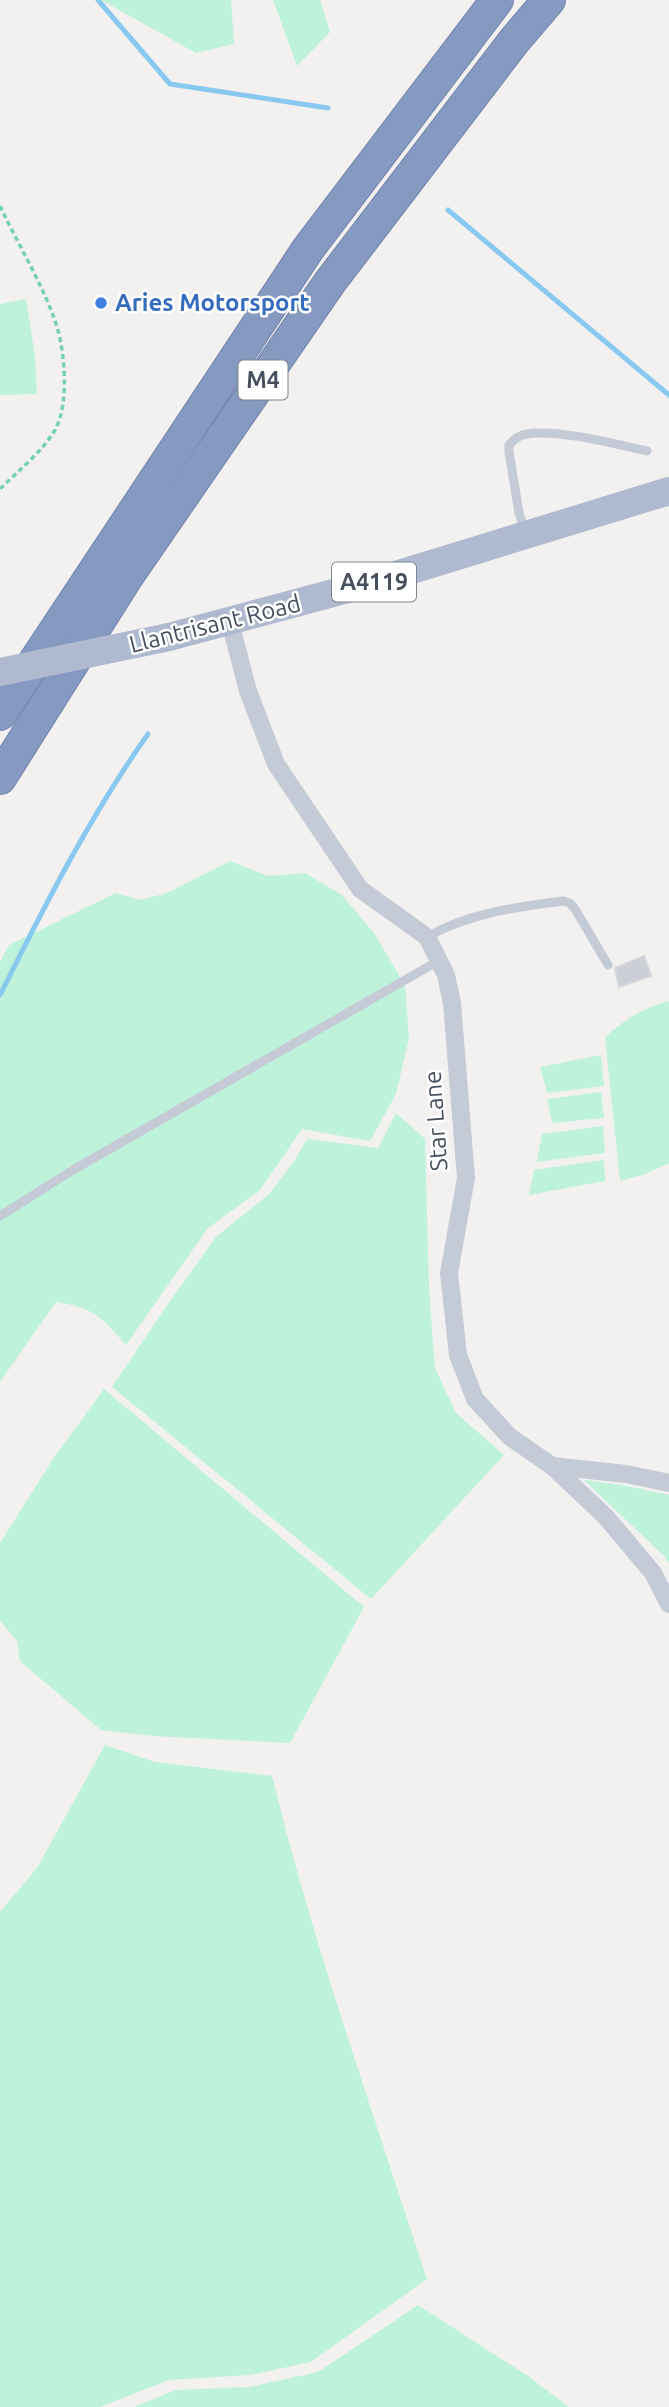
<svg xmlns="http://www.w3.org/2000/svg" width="669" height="2407" font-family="Ubuntu,sans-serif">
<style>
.green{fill:#bef2da}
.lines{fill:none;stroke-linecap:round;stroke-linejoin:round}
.stream{stroke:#89c9f0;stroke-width:5}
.building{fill:#ccced6;stroke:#d4d5dc;stroke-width:2}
.motorway-casing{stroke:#7184ad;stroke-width:34}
.path{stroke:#74d1b3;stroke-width:3.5;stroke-dasharray:5 3.5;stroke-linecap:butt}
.service{stroke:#c4cad6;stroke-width:9}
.minor{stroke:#c4cad6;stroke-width:18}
.primary{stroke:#afbad0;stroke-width:28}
.motorway{stroke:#8699c1;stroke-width:32}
.primary-bridge{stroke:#afbad0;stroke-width:28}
.shop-dot{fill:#3f7fe0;stroke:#fff;stroke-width:2.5}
.labels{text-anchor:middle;stroke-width:5;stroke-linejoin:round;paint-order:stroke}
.shield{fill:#fff;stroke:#7e848f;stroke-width:2}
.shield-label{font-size:23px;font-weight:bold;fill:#47505f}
.shop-label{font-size:24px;font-weight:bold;fill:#366cbe;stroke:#fff;text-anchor:start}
.street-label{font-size:24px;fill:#47505f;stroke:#fff}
</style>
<rect width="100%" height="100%" fill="#f3f1f0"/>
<g class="green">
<polygon points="101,0 231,0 234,44 196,53"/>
<polygon points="273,0 320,0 330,32 297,66"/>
<polygon points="26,299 35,356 37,394 0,395 0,304"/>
<path d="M230 861 268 876 305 873 342 895 374 933 405 985 409 1038 396 1094 370 1141 302 1129 260 1190 208 1228 126 1345C101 1317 95 1308 56 1302L0 1382V962L9 945 116 893 140 900 167 893Z"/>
<path d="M669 1001V1163L646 1174 620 1181 605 1037C626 1019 642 1008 669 1001Z"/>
<polygon points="601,1055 604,1086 547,1093 540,1067"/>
<polygon points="601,1092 604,1118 552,1123 547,1099"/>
<polygon points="396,1113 425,1139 429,1289 435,1368 456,1413 504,1455 371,1599 112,1387 165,1308 216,1237 269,1194 294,1161 307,1139 378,1148"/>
<polygon points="603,1126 605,1153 537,1162 542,1134"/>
<polygon points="604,1160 605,1181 529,1195 534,1170"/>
<polygon points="104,1389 364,1607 290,1743 153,1736 101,1730 20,1661 17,1641 0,1621 0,1543 55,1456"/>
<polygon points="584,1480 622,1485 669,1495 669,1564 665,1557"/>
<path d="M105 1745 155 1762 272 1776C314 1947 373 2112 427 2279L311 2362 250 2375 169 2380 100 2407H0V1912L37 1868Z"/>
<polygon points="418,2305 528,2376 569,2407 134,2407 176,2390 249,2387 318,2372"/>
</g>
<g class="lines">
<g class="stream">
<polyline points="98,0 170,84 328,108"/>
<polyline points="448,210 669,395"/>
<path d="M0 995C45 905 90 816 148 734"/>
</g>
</g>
<polygon class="building" points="644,956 651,976 619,987 615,968"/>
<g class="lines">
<g class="motorway-casing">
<g id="motorway">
<polyline points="0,714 308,249 497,0"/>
<polyline points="0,778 128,575 330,282 514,41 549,0"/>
</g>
</g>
<path class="path" d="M0 206C17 242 41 282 54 318 65 346 70 403 55 430 42 452 18 471 0 489"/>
<g class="service">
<path d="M525 531 519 513 509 452V445C514 439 519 435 527 434 558 429 615 444 647 451"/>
<path d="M427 937C469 913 516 907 563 901L570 903 575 909 608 965"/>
<polyline points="0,1216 73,1170 440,960"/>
</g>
<g class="minor">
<polyline points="230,622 248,691 276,764 360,889 427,937 446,975 452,1003 466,1178 449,1273 458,1355 475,1399 510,1437 552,1466 606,1517 653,1573 669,1604"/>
<polyline points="552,1466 626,1474 669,1483"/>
</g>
<polyline class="primary" points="169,637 363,585 669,491"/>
<use href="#motorway" class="motorway"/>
<polyline class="primary-bridge" points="0,672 169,637"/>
</g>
<circle class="shop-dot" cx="101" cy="303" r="7"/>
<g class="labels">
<g class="shield">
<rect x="238.5" y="360.5" width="49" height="39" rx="5"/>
<rect x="332" y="562.5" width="84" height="39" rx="5"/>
</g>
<g class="shield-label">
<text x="263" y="388">M4</text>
<text x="374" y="590">A4119</text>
</g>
<g class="shop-label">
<text x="115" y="311">Aries Motorsport</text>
</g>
<g class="street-label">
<text transform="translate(215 624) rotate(-14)" y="8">Llantrisant Road</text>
<text transform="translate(436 1121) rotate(-94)" y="8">Star Lane</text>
</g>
</g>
</svg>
